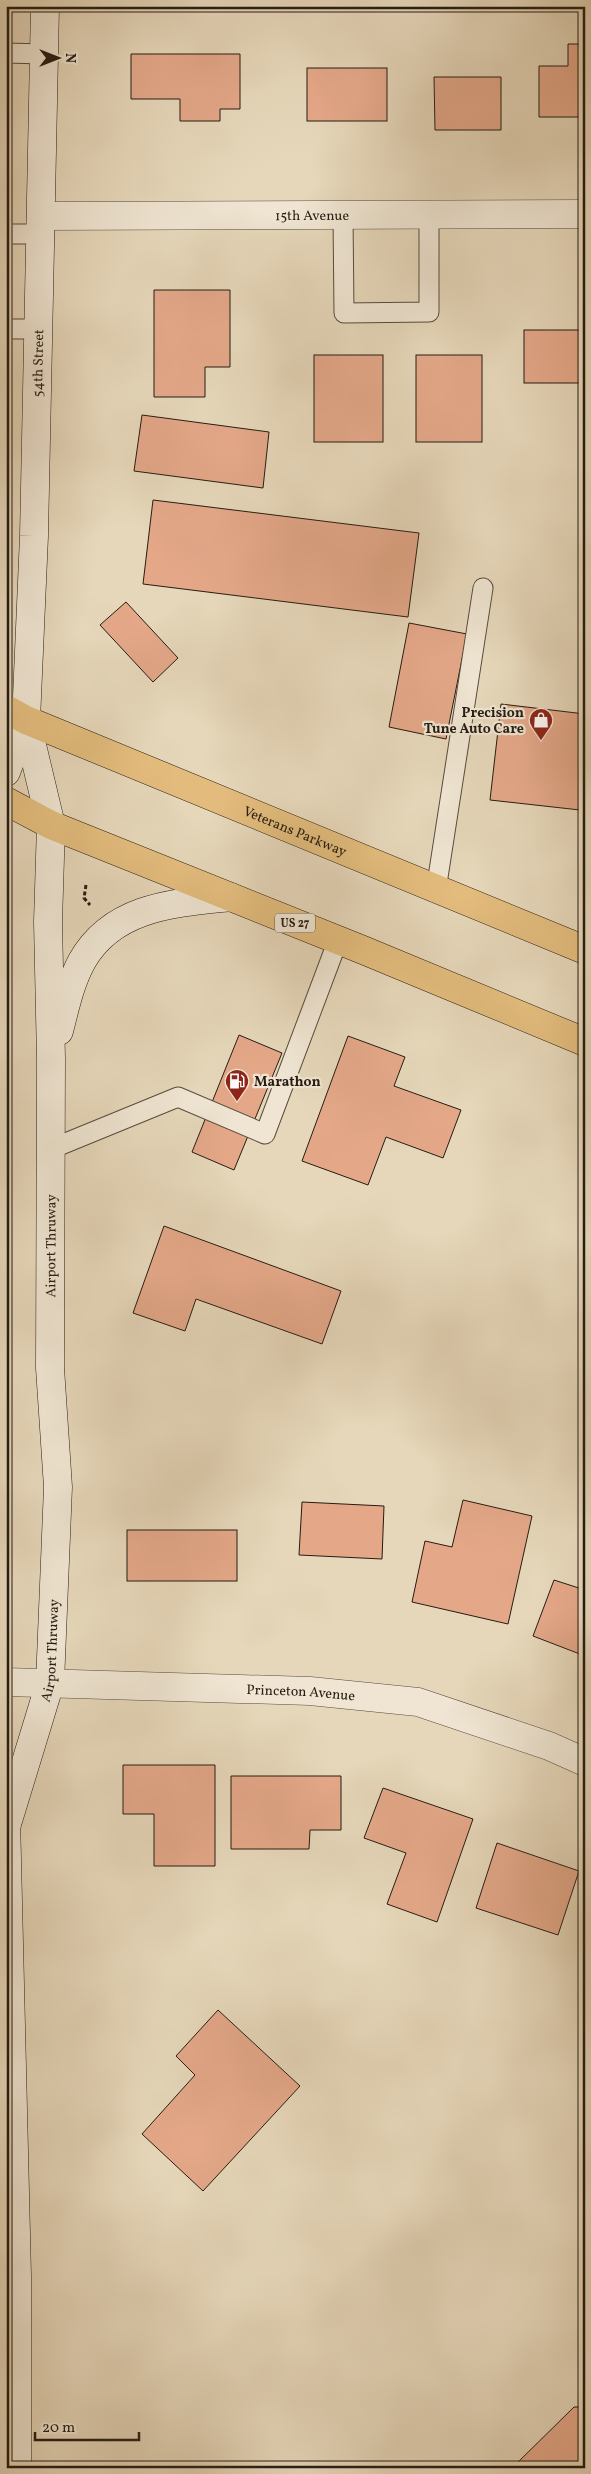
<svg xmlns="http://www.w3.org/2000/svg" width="591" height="2474" font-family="Vollkorn,serif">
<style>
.building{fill:#e4a889;stroke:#251c12}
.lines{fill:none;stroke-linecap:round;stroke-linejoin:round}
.lane-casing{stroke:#554b3c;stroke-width:21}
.street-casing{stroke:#554b3c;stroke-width:29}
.secondary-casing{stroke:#251c12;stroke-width:29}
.primary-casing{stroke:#251c12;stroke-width:29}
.path{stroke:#251c12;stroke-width:3;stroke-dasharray:4 2.5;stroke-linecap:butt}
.lane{stroke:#efe5d2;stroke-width:19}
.street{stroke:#efe5d2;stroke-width:28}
.secondary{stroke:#efe5d2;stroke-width:28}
.primary{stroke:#e3bc7d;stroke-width:28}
.labels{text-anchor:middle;stroke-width:4.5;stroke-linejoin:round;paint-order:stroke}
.shield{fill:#efe5d2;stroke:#62584c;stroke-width:1}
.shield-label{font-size:12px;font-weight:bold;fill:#251c12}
.street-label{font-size:14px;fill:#251c12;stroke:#efe5d2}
.poi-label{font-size:14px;font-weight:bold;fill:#251c12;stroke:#efe5d2;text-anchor:end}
</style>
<rect width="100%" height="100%" fill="#e6d7ba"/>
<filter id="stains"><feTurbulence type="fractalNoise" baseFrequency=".004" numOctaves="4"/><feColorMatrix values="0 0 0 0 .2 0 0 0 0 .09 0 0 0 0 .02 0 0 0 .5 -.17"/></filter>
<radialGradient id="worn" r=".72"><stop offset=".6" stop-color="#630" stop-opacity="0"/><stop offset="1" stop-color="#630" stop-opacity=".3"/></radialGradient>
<g class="building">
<polygon points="568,44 585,44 585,117 539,117 539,66 568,66"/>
<polygon points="131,54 240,54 240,109 220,109 220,121 180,121 180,99 131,99"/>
<rect x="307" y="68" width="80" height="53"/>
<polygon points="434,77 501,77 501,130 435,130"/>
<polygon points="154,290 230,290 230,367 205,367 205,397 154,397"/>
<rect x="524" y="330" width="61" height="53"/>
<rect x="314" y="355" width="69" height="87"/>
<rect x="416" y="355" width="66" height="87"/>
<polygon points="142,415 269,432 263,488 134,471"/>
<polygon points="153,500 419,533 408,617 143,584"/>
<polygon points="126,602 178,658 153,682 100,625"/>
<polygon points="409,623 467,634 446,739 389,727"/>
<polygon points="501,704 585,714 585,768 580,810 490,800"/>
<polygon points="239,1035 282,1053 234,1170 192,1152"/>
<polygon points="348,1036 405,1057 394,1086 461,1110 443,1158 386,1137 368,1185 302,1161"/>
<polygon points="164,1226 341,1291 322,1344 196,1299 185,1331 133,1313"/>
<polygon points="463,1500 532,1516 508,1624 412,1602 425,1541 452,1547"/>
<polygon points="302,1502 384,1506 382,1559 299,1555"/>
<rect x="127" y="1530" width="110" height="51"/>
<polygon points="554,1580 585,1590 585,1656 533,1636"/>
<polygon points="123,1765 215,1765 215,1866 154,1866 154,1814 123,1814"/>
<polygon points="231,1776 341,1776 341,1830 310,1830 309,1849 231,1849"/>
<polygon points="383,1788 473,1819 437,1922 387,1904 406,1853 364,1838"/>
<polygon points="497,1843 579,1871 558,1935 476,1908"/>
<polygon points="218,2010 300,2086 203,2191 142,2134 195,2075 176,2056"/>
<polygon points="574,2407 585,2407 585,2468 512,2468"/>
</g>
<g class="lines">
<g class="lane-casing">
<g id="lane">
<polyline points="6,53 44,54"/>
<polyline points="343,215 344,313 429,312 429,215"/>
<polyline points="6,234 41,234"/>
<polyline points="6,329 39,329"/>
<polyline points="436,890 483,588"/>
<polyline points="51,1149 178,1097 265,1134 338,940"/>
</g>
</g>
<g class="street-casing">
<g id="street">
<path id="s1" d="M41 216 585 214"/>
<path id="s2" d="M6 1682 310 1691 418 1702 549 1746 585 1762"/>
</g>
</g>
<g class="secondary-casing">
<g id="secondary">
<polyline points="6,772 26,720"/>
<path d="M59 1031C65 1008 70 983 82 961 113 906 175 903 231 897"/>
<polyline points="6,1818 17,2276 17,2468"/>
<path id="s3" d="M7 1824 50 1683 58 1487 50 1368 51 1059 48 922 51 825 26 720 34 536 45 6"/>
</g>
</g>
<g class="primary-casing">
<g id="primary">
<path id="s4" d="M6 709 26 720 585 950"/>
<polyline points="6,801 51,825 363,950 585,1042"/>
</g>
</g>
<polyline class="path" points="86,885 84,898 90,905"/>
<use href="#lane" class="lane"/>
<use href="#street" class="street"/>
<use href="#secondary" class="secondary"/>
<use href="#primary" class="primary"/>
</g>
<defs>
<g id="shop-pin" transform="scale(1.25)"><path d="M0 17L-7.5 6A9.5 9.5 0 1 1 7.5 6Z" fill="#8f2418" stroke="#efe5d2"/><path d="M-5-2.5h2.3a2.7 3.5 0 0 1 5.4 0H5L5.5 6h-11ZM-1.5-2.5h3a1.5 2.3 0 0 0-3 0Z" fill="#fff"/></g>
<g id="fuel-pin" transform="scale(1.25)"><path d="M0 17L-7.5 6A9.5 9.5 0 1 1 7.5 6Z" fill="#8f2418" stroke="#efe5d2"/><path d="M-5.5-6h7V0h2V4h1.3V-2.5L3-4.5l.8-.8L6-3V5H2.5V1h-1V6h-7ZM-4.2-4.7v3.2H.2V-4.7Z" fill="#fff"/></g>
</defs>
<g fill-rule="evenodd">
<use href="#shop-pin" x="541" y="720"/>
<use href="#fuel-pin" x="237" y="1081"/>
</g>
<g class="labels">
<rect class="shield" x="275" y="913.5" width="40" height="19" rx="4"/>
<g class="shield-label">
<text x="295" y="927">US 27</text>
</g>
<g class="street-label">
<text dy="5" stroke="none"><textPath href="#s1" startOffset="271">15th Avenue</textPath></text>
<text dy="5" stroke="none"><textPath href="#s3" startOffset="1471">54th Street</textPath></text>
<text dy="5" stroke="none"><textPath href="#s4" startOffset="314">Veterans Parkway</textPath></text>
<text dy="5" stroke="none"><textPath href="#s3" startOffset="585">Airport Thruway</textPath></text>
<text dy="5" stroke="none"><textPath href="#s3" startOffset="180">Airport Thruway</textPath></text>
<text dy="5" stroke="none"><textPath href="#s2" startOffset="295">Princeton Avenue</textPath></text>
</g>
<g class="poi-label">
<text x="524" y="717">Precision<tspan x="524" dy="16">Tune Auto Care</tspan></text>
<text x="254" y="1086" text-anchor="start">Marathon</text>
</g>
</g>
<rect width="591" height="2474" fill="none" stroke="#e6d7ba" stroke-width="25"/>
<rect x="8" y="8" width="576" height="2459" fill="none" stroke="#251c12" stroke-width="2.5"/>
<rect x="12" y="12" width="566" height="2449" fill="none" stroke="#251c12"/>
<g transform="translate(58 58) rotate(90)" stroke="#efe5d2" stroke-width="4" paint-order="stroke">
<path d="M0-4L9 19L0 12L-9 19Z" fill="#251c12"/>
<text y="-8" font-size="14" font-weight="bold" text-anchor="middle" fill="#251c12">N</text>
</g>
<path d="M35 2432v8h104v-8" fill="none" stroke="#251c12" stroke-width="2.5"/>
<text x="42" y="2432" font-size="15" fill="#251c12" stroke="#efe5d2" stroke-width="4" paint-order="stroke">20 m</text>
<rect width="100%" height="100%" filter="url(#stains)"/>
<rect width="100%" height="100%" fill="url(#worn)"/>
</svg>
